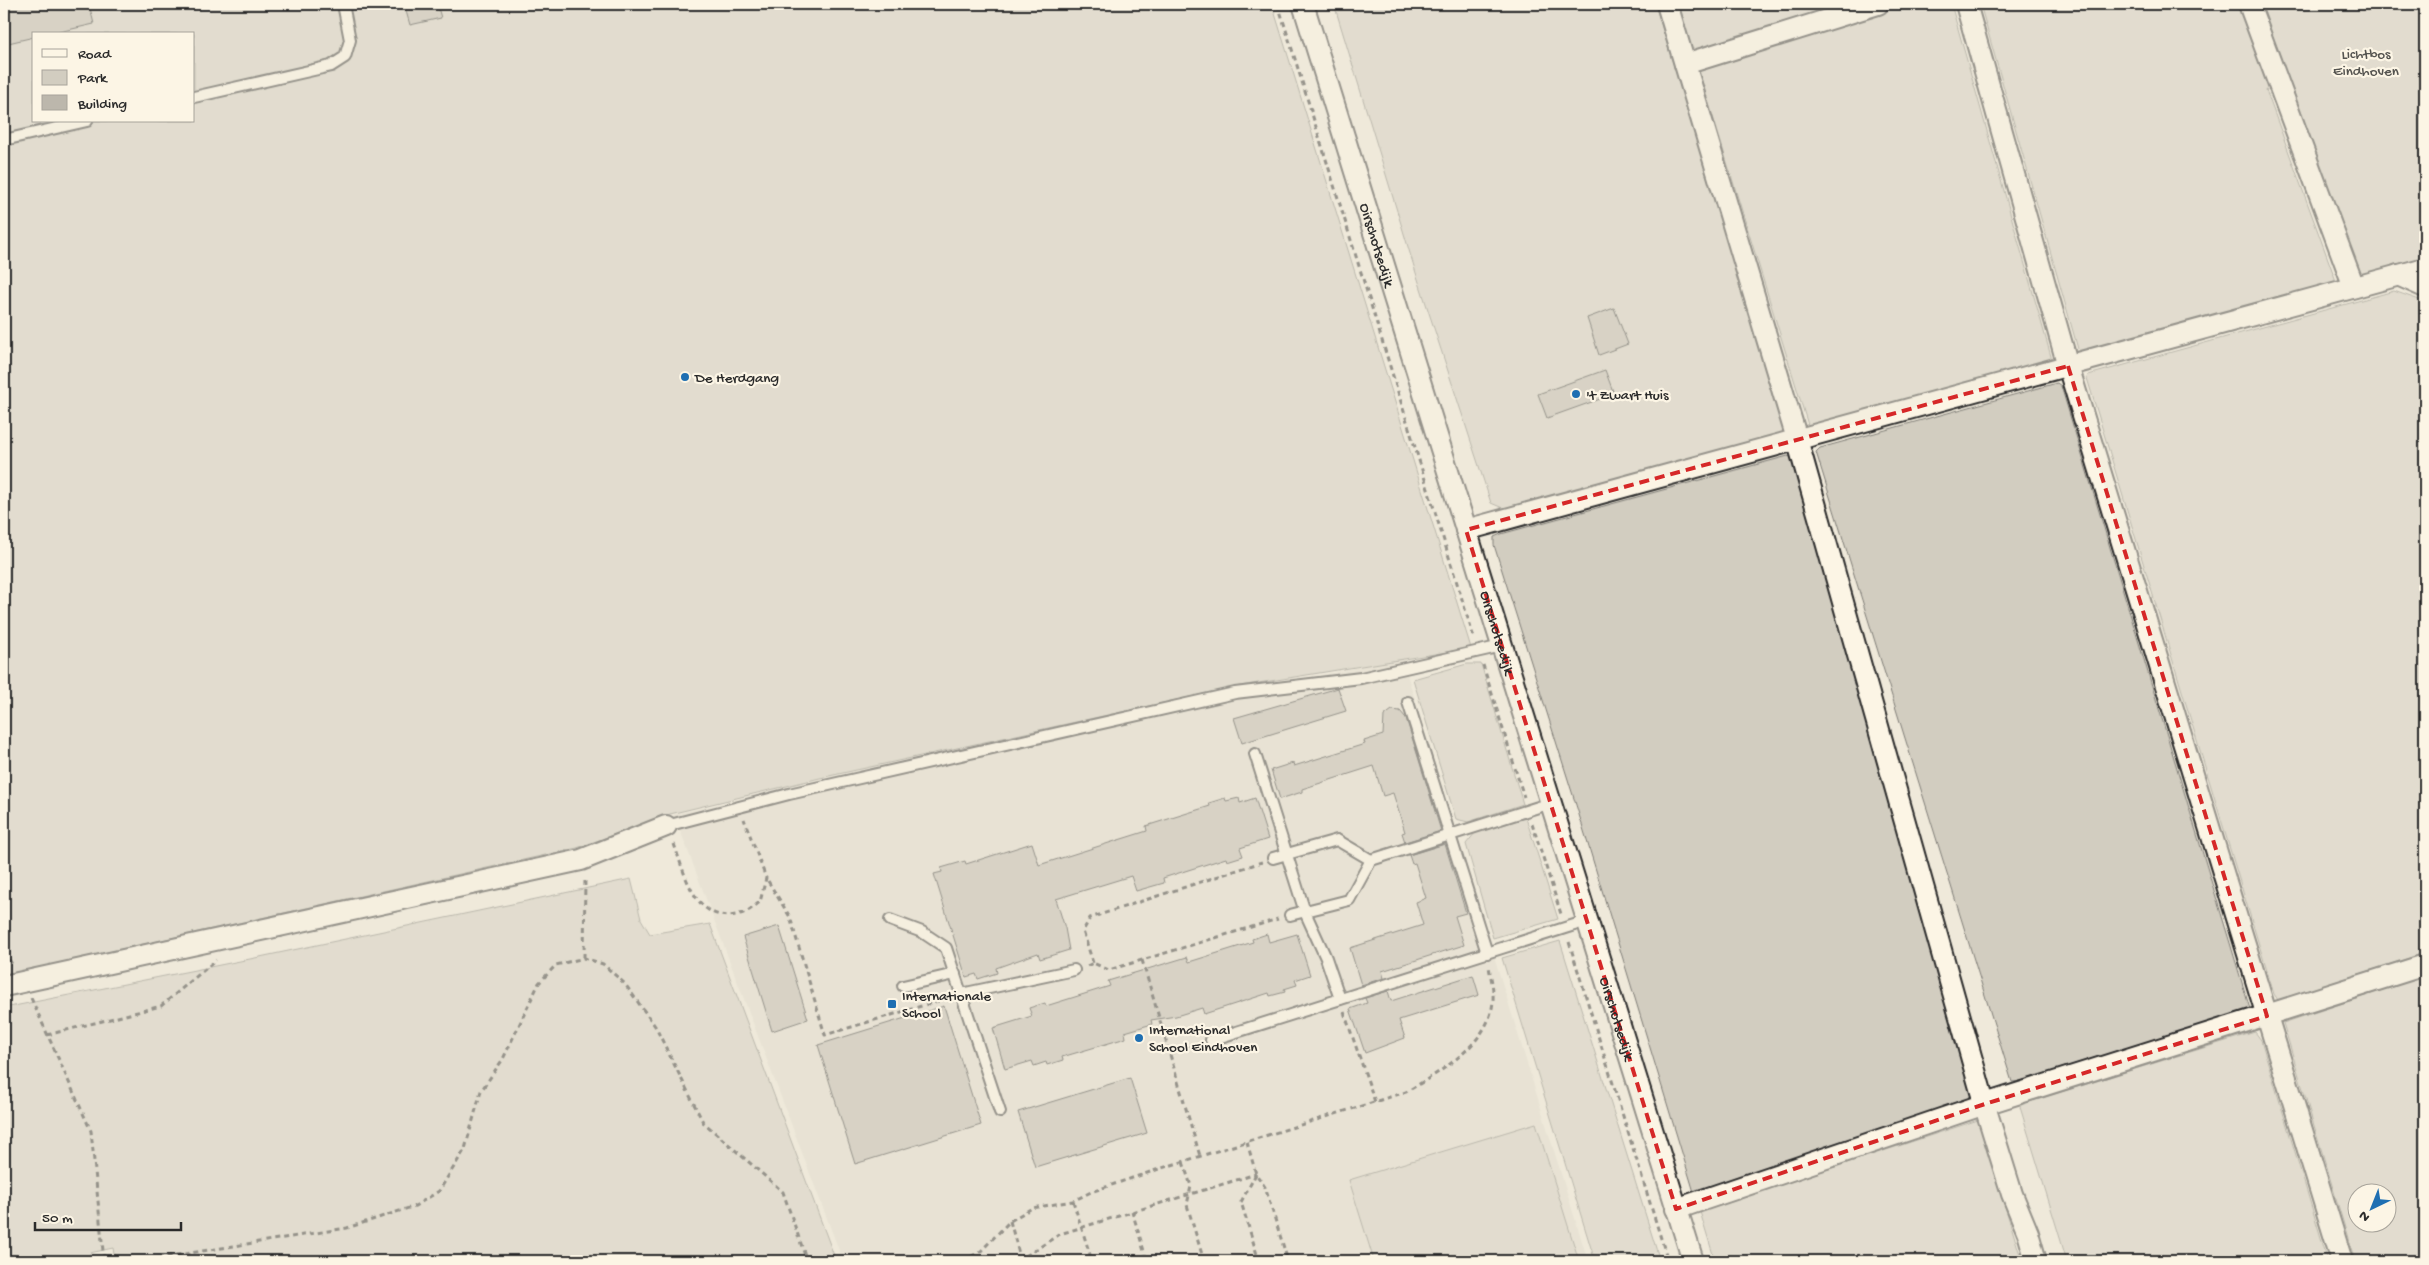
<svg xmlns="http://www.w3.org/2000/svg" width="2429" height="1265" font-family="'Gochi Hand',sans-serif">
<style>
.built{fill:#e0dacc}
.green{fill:#d2cdc0;stroke:#7e7c76;fill-rule:evenodd}
.building{fill:#bcb7ac;stroke:#2b2b2b}
.lines{fill:none;stroke-linecap:round;stroke-linejoin:round}
.service-casing{stroke:#2b2b2b;stroke-width:14}
.minor-casing{stroke:#2b2b2b;stroke-width:24}
.path{stroke:#2b2b2b;stroke-width:3;stroke-dasharray:5 4;stroke-linecap:butt}
.service{stroke:#fcf5e5;stroke-width:10}
.minor{stroke:#fcf5e5;stroke-width:20}
.marked{fill:none;stroke:#d62828;stroke-width:4;stroke-dasharray:10 6;stroke-linejoin:round}
.poi-dot{fill:#1f6fb2;stroke:#fcf5e5;stroke-width:2}
.labels{text-anchor:middle;stroke-width:4.5;stroke-linejoin:round;paint-order:stroke}
.park-label{font-size:15px;fill:#555450;stroke:#fcf5e5}
.street-label{font-size:15px;fill:#2b2b2b;stroke:#fcf5e5}
.poi-label{font-size:15px;fill:#2b2b2b;stroke:#fcf5e5;text-anchor:start}
</style>
<rect width="100%" height="100%" fill="#efe9da"/>
<filter id="ink" filterUnits="userSpaceOnUse"><feTurbulence type="fractalNoise" baseFrequency=".02" numOctaves="2"/><feDisplacementMap in="SourceGraphic" scale="10" xChannelSelector="R" yChannelSelector="G"/><feConvolveMatrix kernelMatrix="1 2 1 2 8 2 1 2 1" color-interpolation-filters="sRGB"/></filter>
<g filter="url(#ink)">
<polygon class="built" points="1402,658 1588,1261 843,1261 674,814"/>
<g class="green">
<path d="M4 4H1272L1471 648 1240 686 820 778 670 814 577 848 4 975ZM34 34H194V121H34Z"/>
<polygon points="1334,4 1655,4 1785,431 1777,438 1522,506 1505,509 1491,503 1416,273"/>
<polygon points="1674,4 1863,4 1689,55"/>
<polygon points="1900,4 1951,4 2052,360 2049,364 1811,426 1808,425 1698,68 1701,65"/>
<polygon points="1980,4 2425,4 2425,260 2362,278 2356,272 2292,99 2266,90 2336,281 2332,286 2085,355 2078,349"/>
<polygon points="2394,291 2425,302 2425,953 2278,1000 2274,994 2087,378 2088,375"/>
<polygon points="2057,383 2061,386 2250,1009 2021,1081 2012,1082 1816,452 1820,448"/>
<polygon points="1788,456 1793,458 1888,775 1971,1096 1965,1100 1698,1191 1703,1210 1978,1120 2022,1261 1715,1261 1577,808 1494,545 1494,537 1501,534"/>
<polygon points="1467,664 1481,664 1523,804 1468,822 1456,819 1413,679"/>
<polygon points="1526,818 1558,919 1493,938 1466,844 1475,833"/>
<polygon points="631,879 641,919 650,934 710,924 836,1261 115,1261 113,1248 90,1253 90,1261 4,1261 4,1008 255,958"/>
<polygon points="1560,941 1660,1261 1595,1261 1502,958"/>
<path d="M2425 976V1261H2355L2283 1023ZM2356 1192H2386V1222H2356Z"/>
<polygon points="2255,1032 2261,1040 2328,1261 2067,1261 2020,1107 2022,1104"/>
<polygon points="1536,1123 1579,1261 1374,1261 1349,1180"/>
</g>
<g class="building">
<polygon points="4,4 89,4 94,24 50,34 34,34 34,37 4,44"/>
<polygon points="404,4 437,4 441,18 410,25"/>
<polygon points="1614,308 1628,344 1599,355 1587,318"/>
<polygon points="1605,370 1614,394 1547,418 1538,394"/>
<polygon points="1338,688 1346,711 1242,743 1234,718"/>
<polygon points="1392,710 1400,711 1406,718 1441,831 1405,842 1402,833 1405,832 1393,793 1383,796 1374,766 1302,789 1302,792 1280,799 1271,770 1293,763 1294,766 1365,744 1364,741 1383,735 1384,716"/>
<polygon points="1225,798 1226,801 1239,798 1240,803 1255,798 1268,839 1240,848 1243,856 1227,861 1226,858 1163,878 1164,883 1136,891 1131,876 1056,899 1065,928 1069,950 1040,959 1038,953 996,968 997,973 978,979 976,974 966,977 934,874 942,872 941,868 965,861 966,864 1032,843 1039,865 1147,831 1146,826 1210,806 1209,803"/>
<polygon points="1445,844 1466,913 1455,916 1464,945 1382,971 1384,978 1361,985 1350,948 1423,925 1416,902 1426,898 1415,863 1412,864 1409,855"/>
<polygon points="779,926 808,1019 772,1031 743,937"/>
<polygon points="1267,934 1269,942 1297,934 1310,975 1295,980 1297,985 1284,989 1285,992 1270,996 1269,993 1204,1014 1202,1008 1176,1016 1151,1020 1152,1024 1125,1032 1126,1038 1062,1057 1063,1060 1047,1065 1046,1062 1034,1066 1032,1061 1005,1069 993,1028 1032,1016 1029,1008 1045,1003 1046,1006 1110,986 1108,981 1187,957 1189,962 1253,942 1252,939"/>
<polygon points="1473,975 1479,995 1399,1020 1405,1038 1365,1053 1350,1009 1367,1003 1365,998 1388,991 1391,1001"/>
<polygon points="944,1006 981,1125 855,1164 818,1045"/>
<polygon points="1130,1078 1147,1133 1035,1167 1018,1112"/>
</g>
<g class="lines">
<g class="service-casing">
<g id="service">
<polyline points="194,97 331,66 345,57 350,40 343,4"/>
<polyline points="4,140 87,121"/>
<polyline points="1408,702 1487,953"/>
<polyline points="1255,754 1305,912 1326,958 1340,999"/>
<polyline points="666,826 789,794 1235,693 1361,678 1502,646"/>
<polyline points="1273,858 1337,840 1371,860"/>
<polyline points="1290,915 1349,900 1371,860 1551,803"/>
<polyline points="890,920 922,932 946,948 1000,1112"/>
<polyline points="903,986 955,974"/>
<polyline points="961,994 1074,970"/>
<polyline points="1211,1040 1587,921"/>
</g>
</g>
<g class="minor-casing">
<g id="minor">
<path id="s1" d="M1303 4 1693 1261"/>
<polyline points="1667,4 1797,439 1987,1113 2012,1194 2028,1233 2036,1261"/>
<polyline points="1966,4 2068,366 2342,1261"/>
<polyline points="2249,4 2354,287"/>
<polyline points="1685,64 1878,4"/>
<polyline points="2398,275 2425,287"/>
<polyline points="1466,530 2425,268"/>
<polyline points="4,986 581,860 666,826"/>
<polyline points="1676,1209 1985,1104 2425,965"/>
</g>
</g>
<g class="path">
<polyline points="1278,4 1474,638"/>
<polyline points="1483,665 1524,797"/>
<polyline points="1532,823 1561,914"/>
<path d="M674 844C685 875 696 926 740 914 747 913 754 906 760 902L766 878 744 819"/>
<polyline points="768,881 790,917 825,1035 948,998"/>
<polyline points="1569,942 1668,1261"/>
<polyline points="4,952 12,964"/>
<polyline points="584,958 585,878"/>
<polyline points="1142,960 1200,1156"/>
<polyline points="1093,963 1083,931 1090,918 1262,862"/>
<polyline points="1087,966 1093,963 1109,970 1278,919"/>
<polyline points="31,998 91,1131 104,1261"/>
<polyline points="1344,1012 1375,1102"/>
<polyline points="47,1035 161,1006 216,960"/>
<polyline points="1170,1053 1198,1044"/>
<polyline points="1247,1142 1256,1174 1265,1187 1288,1261"/>
<polyline points="1183,1162 1191,1186 1187,1205 1204,1261"/>
<polyline points="1256,1174 1241,1202 1259,1261"/>
<polyline points="1073,1201 1092,1261"/>
<polyline points="1132,1211 1147,1261"/>
<polyline points="1010,1221 1021,1261"/>
<polyline points="140,1261 347,1228 415,1206 439,1191 465,1149 481,1091 503,1059 539,983 556,965 584,958 603,964 625,984 655,1026 703,1122 783,1192 807,1261"/>
<path d="M963 1261 981 1251 1010 1221 1032 1208 1073 1201 1091 1192 1159 1169 1406 1092C1441 1071 1496 1041 1493 993 1493 984 1490 975 1489 966"/>
<polyline points="1018,1261 1060,1234 1256,1174"/>
</g>
<use href="#service" class="service"/>
<use href="#minor" class="minor"/>
</g>
</g>
<path d="M0 0H2429V1265H0ZM2068 366 2267 1016 1985 1104 1676 1209 1466 530Z" fill="#efe9da" fill-opacity=".55" fill-rule="evenodd"/>
<path class="marked" d="M2068 366 2267 1016 1985 1104 1676 1209 1466 530Z"/>
<g class="poi-dot">
<circle cx="685" cy="377" r="5"/>
<circle cx="1576" cy="394" r="5"/>
<rect x="887" y="999" width="10" height="10" rx="2.5"/>
<circle cx="1139" cy="1038" r="5"/>
</g>
<g class="labels">
<g class="park-label">
<text x="2366" y="58">Lichtbos<tspan x="2366" dy="17">Eindhoven</tspan></text>
</g>
<g class="street-label">
<text dy="5" stroke="none"><textPath href="#s1" startOffset="252">Oirschotsedijk</textPath></text>
<text dy="5" stroke="none"><textPath href="#s1" startOffset="658">Oirschotsedijk</textPath></text>
<text dy="5" stroke="none"><textPath href="#s1" startOffset="1062">Oirschotsedijk</textPath></text>
</g>
<g class="poi-label">
<text x="695" y="382">De Herdgang</text>
<text x="1586" y="399">'t Zwart Huis</text>
<text x="902" y="1000">Internationale<tspan x="902" dy="17">School</tspan></text>
<text x="1149" y="1034">International<tspan x="1149" dy="17">School Eindhoven</tspan></text>
</g>
</g>
<rect width="2429" height="1265" fill="none" stroke="#fcf5e5" stroke-width="20"/>
<rect x="10" y="10" width="2409" height="1245" fill="none" stroke="#2b2b2b" stroke-width="2" filter="url(#ink)"/>
<rect x="32" y="32" width="162" height="90" fill="#fcf5e5" stroke="#a8a49b"/>
<rect x="42" y="49" width="25" height="8" fill="#fcf5e5" stroke="#a8a49b"/>
<text x="78" y="58" font-size="15" fill="#2b2b2b">Road</text>
<rect x="42" y="70" width="25" height="15" fill="#d2cdc0" stroke="#a8a49b"/>
<text x="78" y="82" font-size="15" fill="#2b2b2b">Park</text>
<rect x="42" y="95" width="25" height="15" fill="#bcb7ac" stroke="#a8a49b"/>
<text x="78" y="108" font-size="15" fill="#2b2b2b">Building</text>
<g transform="translate(2372 1208) rotate(223)"><circle r="24" fill="#fcf5e5" stroke="#a8a49b"/>
<path d="M0-4L9 19L0 12L-9 19Z" fill="#1f6fb2"/>
<text y="-8" font-size="14" font-weight="bold" text-anchor="middle" fill="#2b2b2b">N</text>
</g>
<path d="M35 1222v8h146v-8" fill="none" stroke="#2b2b2b" stroke-width="2.5"/>
<text x="42" y="1222" font-size="15" fill="#2b2b2b" stroke="#fcf5e5" stroke-width="4" paint-order="stroke">50 m</text>
</svg>
